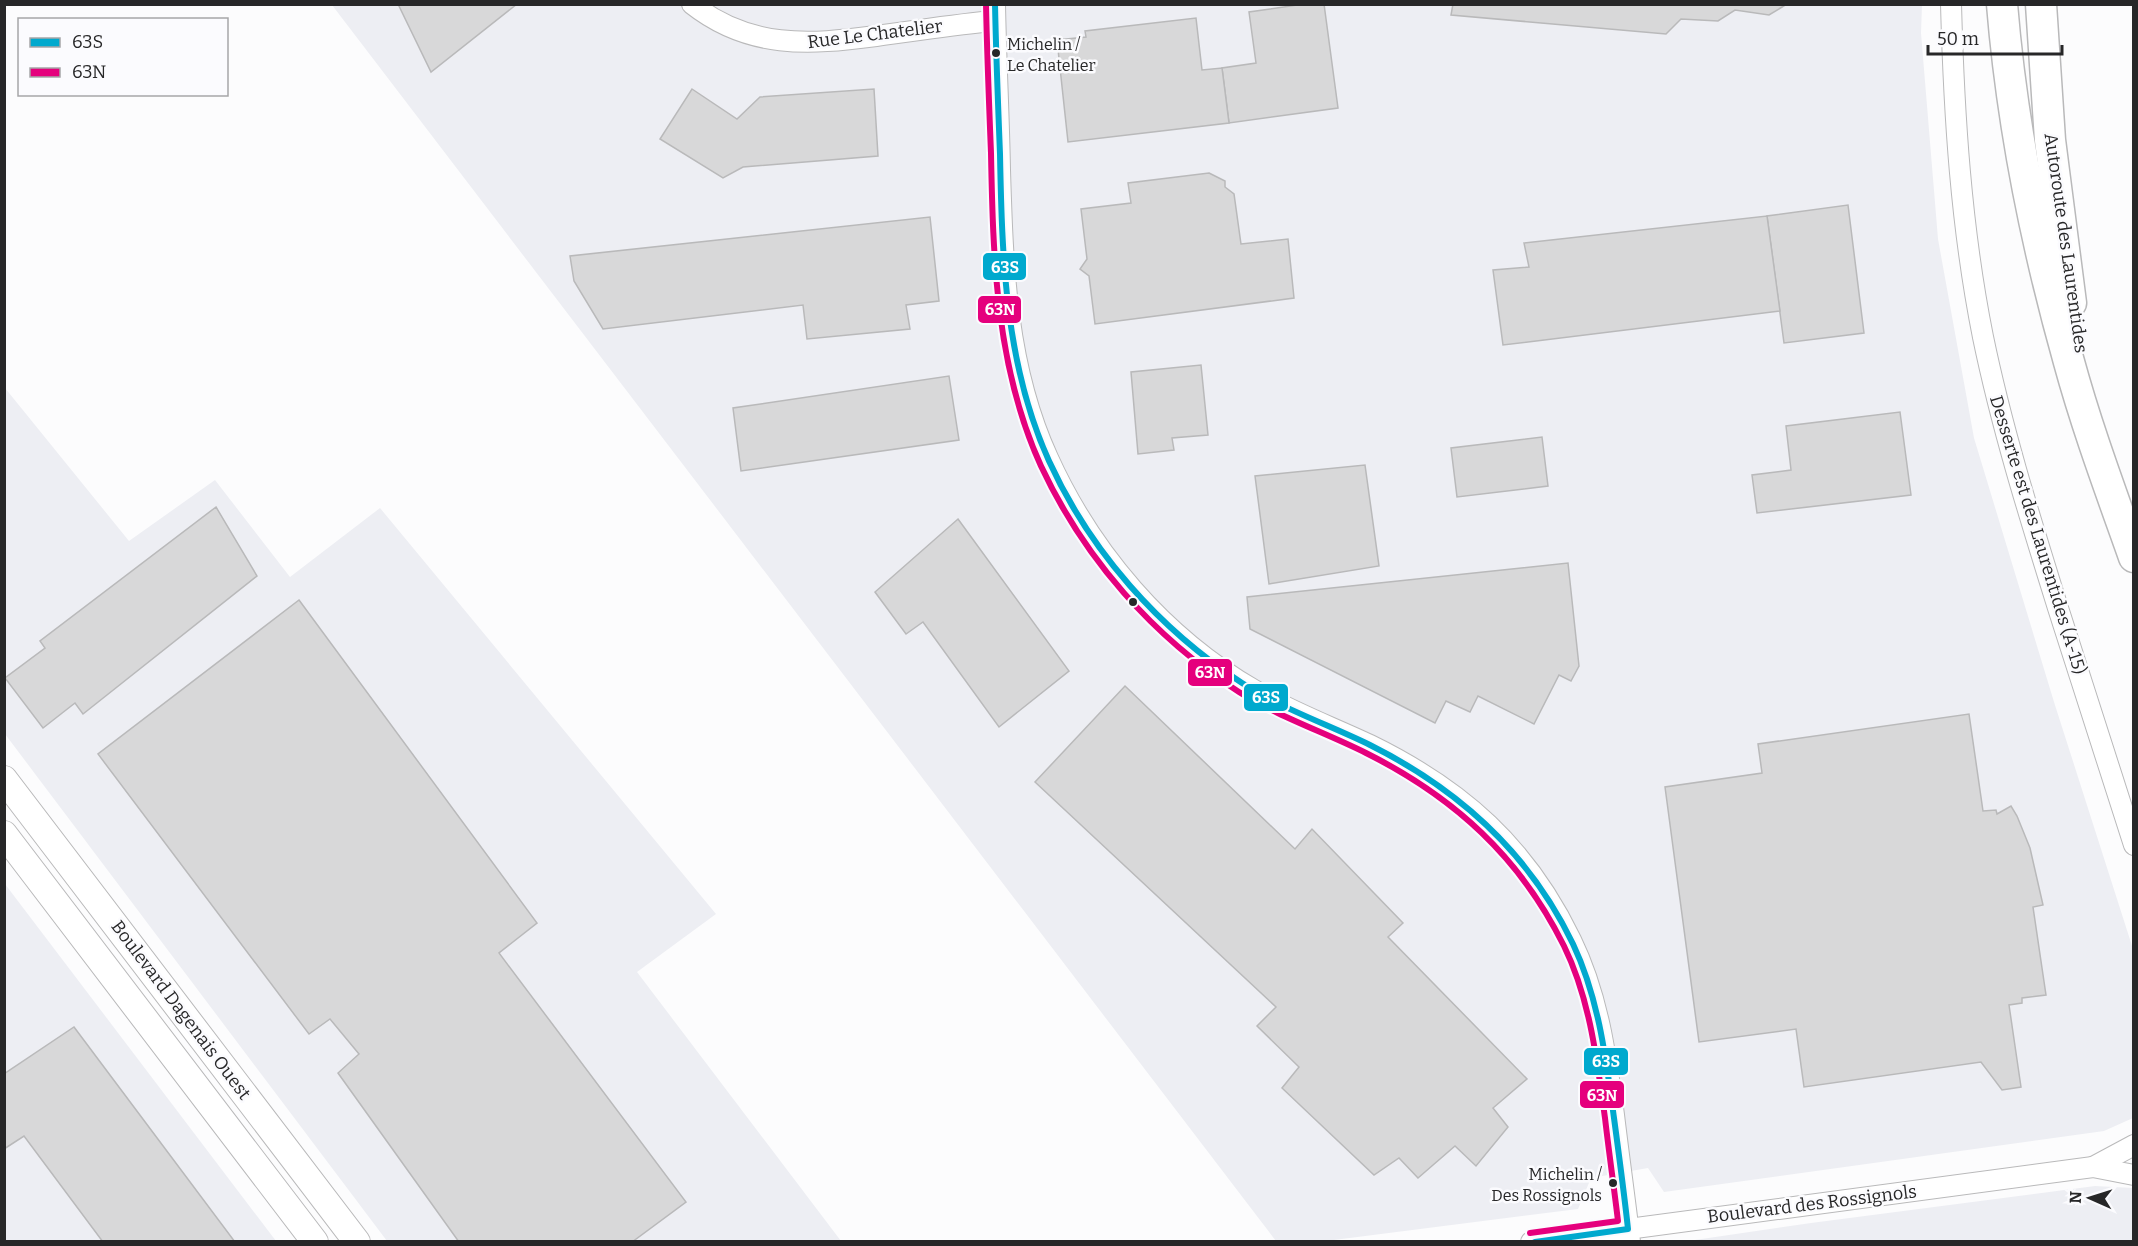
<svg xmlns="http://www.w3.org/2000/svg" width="2138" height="1246" font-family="Bitter,serif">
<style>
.built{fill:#edeef3}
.building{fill:#d8d8d9;stroke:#b9b9ba;stroke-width:1.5}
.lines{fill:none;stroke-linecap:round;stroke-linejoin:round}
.minor-casing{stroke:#b9b9ba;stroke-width:22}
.major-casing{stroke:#b9b9ba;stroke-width:28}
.highway-casing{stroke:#b9b9ba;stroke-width:33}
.minor{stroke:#fff;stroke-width:20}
.major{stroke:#fff;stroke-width:26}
.highway{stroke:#fff;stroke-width:30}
.bus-1-casing{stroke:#fbfbfe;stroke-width:10}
.bus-2-casing{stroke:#fbfbfe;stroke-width:10}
.bus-1{stroke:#00a9ce;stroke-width:6}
.bus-2{stroke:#e5007d;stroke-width:6}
.bus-dot{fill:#272728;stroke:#fbfbfe;stroke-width:2}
.labels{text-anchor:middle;stroke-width:5;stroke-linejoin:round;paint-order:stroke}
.bus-label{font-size:16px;fill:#272728;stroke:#fbfbfe;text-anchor:start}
.street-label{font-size:18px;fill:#272728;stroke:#fbfbfe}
.line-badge{stroke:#fbfbfe;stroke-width:2}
.badge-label{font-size:16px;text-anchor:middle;font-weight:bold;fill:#fff}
</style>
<rect width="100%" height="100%" fill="#fcfcfd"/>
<g class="built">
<polygon points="332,5 1922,5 1921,33 1938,239 1974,438 2054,702 2133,949 2133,1118 2104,1131 1664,1192 1648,1168 1591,1178 1578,1209 1326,1241 1276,1241"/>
<polygon points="5,388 129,541 215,480 290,577 380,508 716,914 637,972 841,1241 387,1241 5,734"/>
<polygon points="5,884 276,1241 5,1241"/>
<polygon points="2095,1186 2133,1188 2133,1241 1688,1241 1811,1223"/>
</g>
<g class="building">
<polygon points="398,4 517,4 431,72"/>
<polygon points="1304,4 1324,4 1338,108 1229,123 1222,68 1256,63 1249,12"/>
<polygon points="1453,4 1787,4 1769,15 1735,10 1718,21 1681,19 1666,34 1451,15"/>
<polygon points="1196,18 1202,70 1222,68 1229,123 1068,142 1057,40 1086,37 1085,31"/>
<polygon points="692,89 737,119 760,97 874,89 878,156 743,167 723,178 660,139"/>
<polygon points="1209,173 1225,181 1225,187 1234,194 1241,244 1288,239 1294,298 1095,324 1089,276 1080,269 1087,259 1081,209 1131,203 1128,183"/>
<polygon points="1848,205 1864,333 1784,343 1767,216"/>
<polygon points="1767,216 1780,311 1503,345 1493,270 1529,267 1524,243"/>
<polygon points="930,217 939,301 906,305 910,329 807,339 803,305 603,329 574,281 570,256"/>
<polygon points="1201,365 1208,435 1172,438 1174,450 1138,454 1131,372"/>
<polygon points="949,376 959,440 741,471 733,408"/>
<polygon points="1900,412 1911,495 1757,513 1752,475 1791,470 1786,426"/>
<polygon points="1542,437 1548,486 1457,497 1451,448"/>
<polygon points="1365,465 1379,566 1269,584 1255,476"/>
<polygon points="216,507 257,576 83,714 75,703 43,728 5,678 45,648 40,641"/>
<polygon points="958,519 1069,671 999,727 923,622 906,634 875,592"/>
<polygon points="1568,563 1579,666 1571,681 1559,675 1534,724 1478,696 1470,712 1446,701 1435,723 1250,629 1247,597"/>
<polygon points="299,600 537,923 499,953 686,1202 632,1242 459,1242 338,1073 359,1054 330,1019 309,1034 98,754"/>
<polygon points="1125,686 1295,849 1312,829 1403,923 1388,937 1527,1079 1493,1108 1508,1127 1476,1166 1455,1146 1418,1178 1399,1158 1374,1175 1282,1088 1299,1067 1257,1026 1276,1007 1035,782"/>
<polygon points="1969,714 1983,811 1996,810 1997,814 2011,806 2017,816 2030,848 2043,905 2033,907 2046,995 2022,998 2022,1003 2009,1005 2021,1087 2002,1090 1981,1062 1804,1087 1796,1029 1699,1042 1665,787 1762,773 1758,744"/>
<polygon points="74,1027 235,1242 103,1242 24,1136 4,1149 4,1074"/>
</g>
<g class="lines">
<g class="minor-casing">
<g id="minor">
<path d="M692 4C749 49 809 45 876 36 916 31 956 24 995 21"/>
<path d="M995 4C996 60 999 115 1000 170 1003 268 1006 367 1048 458 1091 553 1163 637 1254 690 1291 712 1332 727 1370 745 1462 790 1526 847 1571 940 1598 995 1606 1054 1614 1115 1619 1157 1625 1199 1630 1242"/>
<path d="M1951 4C1954 116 1961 227 1983 337 2002 429 2030 518 2058 608 2083 687 2108 766 2134 845"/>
<polyline points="2093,1167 2134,1145"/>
<polyline points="1531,1242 2093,1167 2134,1175"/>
</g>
</g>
<g class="major-casing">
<g id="major">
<polyline points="4,779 357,1242"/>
<polyline points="4,834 315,1242"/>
</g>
</g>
<g class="highway-casing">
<g id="highway">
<path d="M2002 4C2012 126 2036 245 2069 362 2087 428 2111 492 2134 557"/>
<polyline points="2041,4 2050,140 2071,303"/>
</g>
</g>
<use href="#minor" class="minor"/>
<use href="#major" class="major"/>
<use href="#highway" class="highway"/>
<g class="bus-1-casing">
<path id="bus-1" d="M995 4C996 54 998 104 1000 154 1002 257 1005 365 1049 461 1090 551 1159 629 1242 683 1282 709 1327 724 1370 745 1458 789 1530 854 1573 944 1599 999 1606 1059 1614 1118 1619 1155 1624 1192 1628 1229L1535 1242"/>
</g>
<g class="bus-2-casing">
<path id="bus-2" d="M986 4C987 54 989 103 991 153 993 258 996 368 1041 466 1084 558 1153 637 1239 692 1279 717 1324 732 1366 753 1454 797 1520 857 1564 946 1590 999 1597 1060 1605 1118 1609 1153 1614 1187 1618 1221L1530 1233"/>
</g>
<use href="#bus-1" class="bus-1"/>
<use href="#bus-2" class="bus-2"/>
</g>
<g class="bus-dot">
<circle cx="996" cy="53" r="5"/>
<circle cx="1133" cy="602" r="5"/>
<circle cx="1613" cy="1183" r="5"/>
</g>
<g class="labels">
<g class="bus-label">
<text x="1007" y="50">Michelin /<tspan x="1007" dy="21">Le Chatelier</tspan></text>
<text x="1602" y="1180" text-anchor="end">Michelin /<tspan x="1602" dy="21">Des Rossignols</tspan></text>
</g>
<g class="street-label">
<text transform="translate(875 34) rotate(-7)" y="6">Rue Le Chatelier</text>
<text transform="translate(2066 243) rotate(82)" y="6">Autoroute des Laurentides</text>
<text transform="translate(2038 535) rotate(73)" y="6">Desserte est des Laurentides (A-15)</text>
<text transform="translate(181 1010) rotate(53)" y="6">Boulevard Dagenais Ouest</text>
<text transform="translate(1812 1204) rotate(-7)" y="6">Boulevard des Rossignols</text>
</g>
</g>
<g class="line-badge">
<rect x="982" y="252" width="45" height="29" rx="6" fill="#00a9ce"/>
<rect x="977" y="295" width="45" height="29" rx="6" fill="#e5007d"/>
<rect x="1187" y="658" width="46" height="29" rx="6" fill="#e5007d"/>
<rect x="1243" y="683" width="46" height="29" rx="6" fill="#00a9ce"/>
<rect x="1583" y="1047" width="46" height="29" rx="6" fill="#00a9ce"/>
<rect x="1579" y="1080" width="46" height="29" rx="6" fill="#e5007d"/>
</g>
<g class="badge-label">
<text x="1005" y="273">63S</text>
<text x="1000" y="315">63N</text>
<text x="1210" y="678">63N</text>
<text x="1266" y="703">63S</text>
<text x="1606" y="1067">63S</text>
<text x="1602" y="1101">63N</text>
</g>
<rect width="2138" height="1246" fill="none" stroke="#272728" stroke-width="12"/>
<rect x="18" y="18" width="210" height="78" fill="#fbfbfe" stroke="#a6a6a8" stroke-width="1.5"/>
<rect x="30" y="38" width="30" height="9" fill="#00a9ce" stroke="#a6a6a8" stroke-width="1.5"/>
<text x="72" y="48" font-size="18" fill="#272728">63S</text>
<rect x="30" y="68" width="30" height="9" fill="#e5007d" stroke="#a6a6a8" stroke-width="1.5"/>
<text x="72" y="78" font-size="18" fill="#272728">63N</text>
<g transform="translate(2090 1198) rotate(273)" stroke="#fbfbfe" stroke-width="4.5" paint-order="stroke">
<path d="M0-4.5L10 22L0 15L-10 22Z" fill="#272728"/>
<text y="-9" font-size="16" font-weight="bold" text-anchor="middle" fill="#272728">N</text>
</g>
<path d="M1928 45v9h134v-9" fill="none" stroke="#272728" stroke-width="3"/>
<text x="1937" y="45" font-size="18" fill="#272728" stroke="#fbfbfe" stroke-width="4.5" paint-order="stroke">50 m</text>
</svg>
